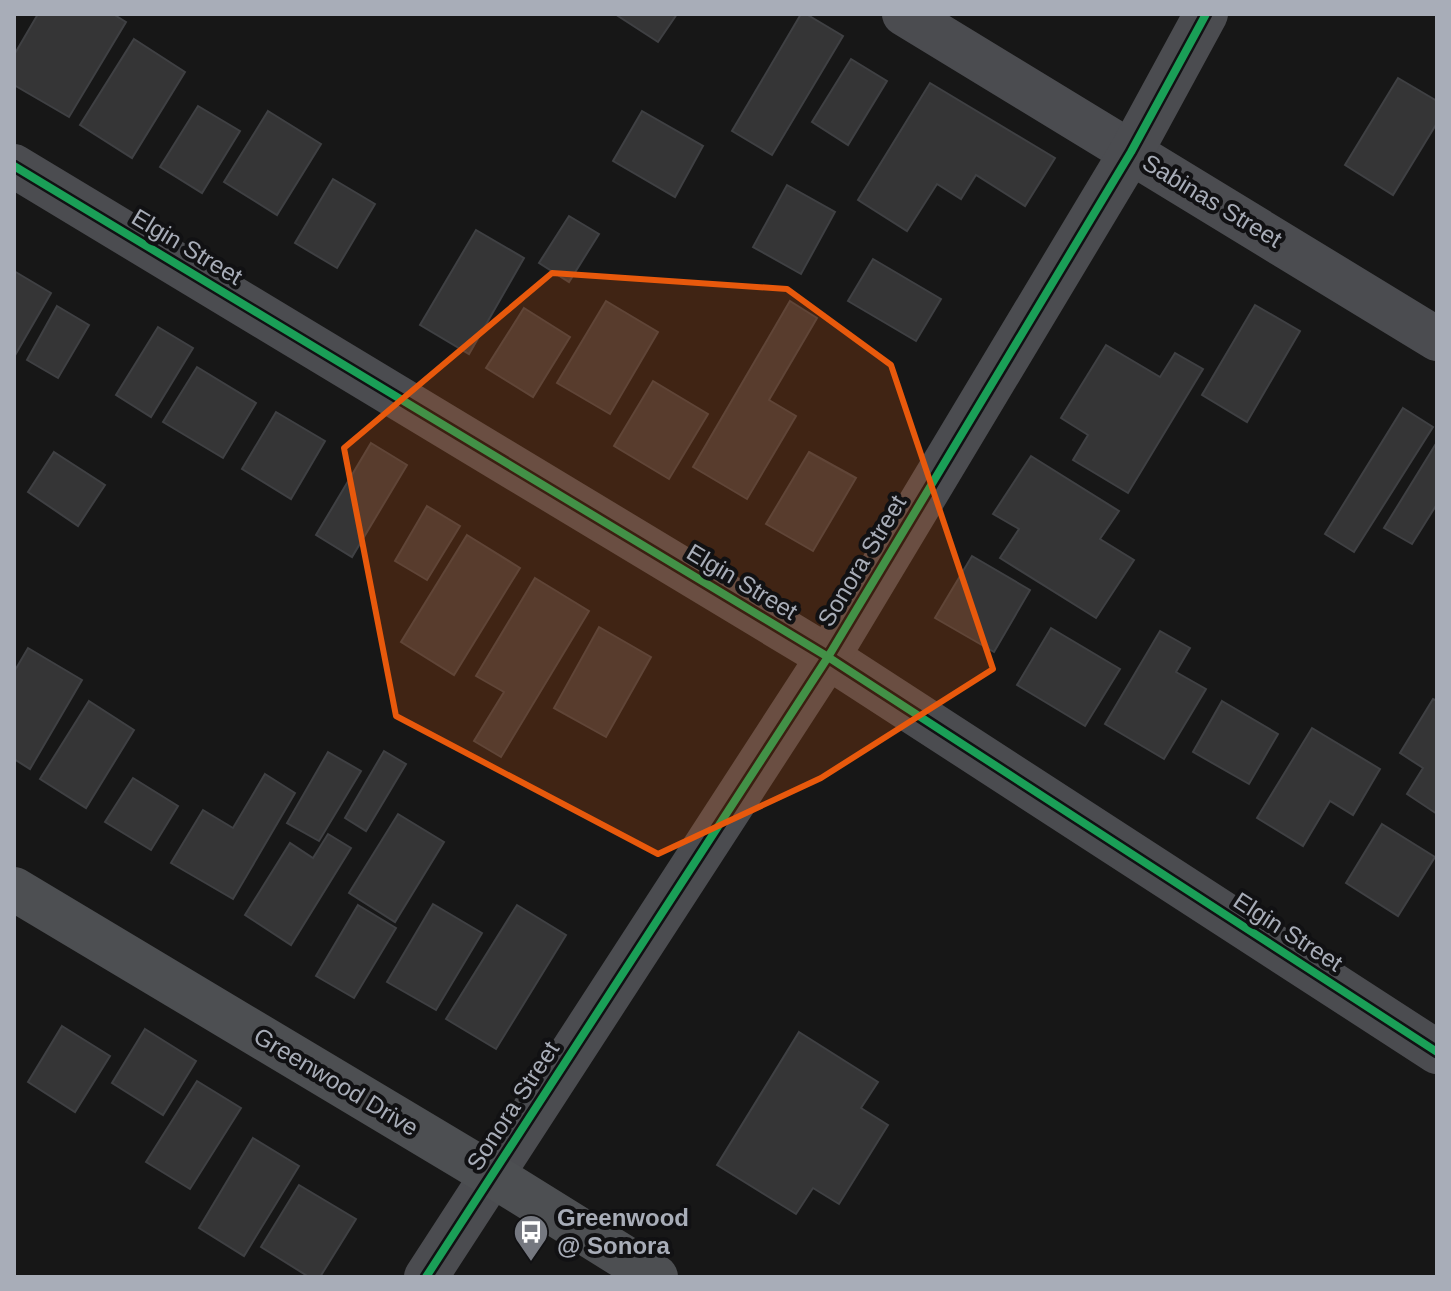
<svg xmlns="http://www.w3.org/2000/svg" width="1451" height="1291" font-family="Arial,sans-serif">
<style>
.building{fill:#353536;stroke:#3f4043;stroke-width:2}
.lines{fill:none;stroke-linecap:round;stroke-linejoin:round}
.minor{stroke:#4b4c50;stroke-width:44}
.major{stroke:#4d4f52;stroke-width:44}
.cycleway-casing{stroke:#111113;stroke-width:13}
.cycleway{stroke:#1a9f57;stroke-width:8}
.marked{fill:#e8590c;fill-opacity:0.2;stroke:#e8590c;stroke-width:6;stroke-linejoin:round}
.labels{text-anchor:middle;stroke-width:8;stroke-linejoin:round;paint-order:stroke}
.street-label{font-size:24px;fill:#a8adb8;stroke:#111113}
.poi-label{font-size:24px;font-weight:bold;fill:#a8adb8;stroke:#111113;text-anchor:start}
</style>
<rect width="100%" height="100%" fill="#171717"/>
<g class="building">
<polygon points="38,14 113,14 126,22 69,117 14,85 14,55"/>
<polygon points="615,14 677,14 658,42"/>
<polygon points="801,14 806,14 843,36 772,155 732,131"/>
<polygon points="134,39 185,72 132,158 80,125"/>
<polygon points="851,59 887,81 848,145 812,122"/>
<polygon points="1398,78 1437,101 1437,123 1393,195 1345,165"/>
<polygon points="930,83 1055,158 1025,206 976,175 961,199 937,184 907,231 858,200"/>
<polygon points="198,106 240,131 202,193 160,167"/>
<polygon points="268,111 321,144 277,215 224,182"/>
<polygon points="642,111 703,146 675,197 613,161"/>
<polygon points="333,179 375,204 337,268 295,243"/>
<polygon points="787,185 835,212 801,274 753,247"/>
<polygon points="569,216 599,234 569,282 539,263"/>
<polygon points="476,230 524,258 469,354 420,325"/>
<polygon points="873,259 941,299 916,341 848,301"/>
<polygon points="14,271 51,293 14,357"/>
<polygon points="606,301 658,332 610,414 557,383"/>
<polygon points="790,301 817,318 769,400 796,416 747,499 693,467"/>
<polygon points="1255,305 1300,331 1247,422 1202,395"/>
<polygon points="57,306 89,325 58,378 27,360"/>
<polygon points="524,308 570,337 533,397 486,368"/>
<polygon points="158,327 193,348 151,417 116,395"/>
<polygon points="1106,345 1160,377 1175,353 1203,369 1128,493 1073,460 1088,435 1061,418"/>
<polygon points="197,367 256,403 223,458 163,422"/>
<polygon points="653,381 708,414 669,479 614,446"/>
<polygon points="1403,408 1433,427 1354,552 1325,534"/>
<polygon points="276,412 325,441 291,499 242,469"/>
<polygon points="1437,442 1437,504 1412,544 1384,528"/>
<polygon points="371,443 407,465 352,557 316,535"/>
<polygon points="54,452 105,485 78,526 28,492"/>
<polygon points="809,452 856,478 813,551 766,524"/>
<polygon points="1031,456 1119,511 1100,539 1134,560 1096,618 1000,558 1019,529 993,514"/>
<polygon points="427,506 460,526 427,580 395,561"/>
<polygon points="467,535 520,568 454,675 401,642"/>
<polygon points="972,556 1030,590 994,652 935,618"/>
<polygon points="535,578 589,611 501,757 474,741 504,692 476,676"/>
<polygon points="599,627 651,657 606,737 554,708"/>
<polygon points="1051,628 1120,669 1085,726 1017,685"/>
<polygon points="1160,631 1190,648 1176,672 1206,689 1164,759 1105,724"/>
<polygon points="28,648 82,680 30,769 14,759 14,672"/>
<polygon points="1433,699 1437,701 1437,814 1407,794 1423,768 1400,753"/>
<polygon points="89,701 134,730 86,808 40,779"/>
<polygon points="1222,701 1278,734 1249,784 1193,752"/>
<polygon points="1312,728 1380,769 1353,815 1330,801 1303,846 1257,818"/>
<polygon points="384,751 406,764 366,831 345,818"/>
<polygon points="328,752 361,771 319,841 287,823"/>
<polygon points="265,774 295,793 233,899 171,863 203,810 233,828"/>
<polygon points="133,778 178,806 151,850 105,822"/>
<polygon points="398,814 444,842 395,922 349,893"/>
<polygon points="1382,824 1435,857 1398,916 1346,883"/>
<polygon points="328,834 351,848 291,945 245,915 290,843 313,858"/>
<polygon points="433,904 482,933 436,1010 387,982"/>
<polygon points="358,905 396,928 354,998 316,976"/>
<polygon points="517,905 566,935 496,1049 446,1019"/>
<polygon points="62,1026 110,1056 75,1112 28,1082"/>
<polygon points="145,1029 196,1061 163,1115 112,1083"/>
<polygon points="799,1032 878,1082 861,1108 888,1125 839,1204 813,1188 796,1214 717,1165"/>
<polygon points="197,1081 241,1108 190,1189 146,1162"/>
<polygon points="253,1138 299,1166 244,1256 199,1228"/>
<polygon points="299,1185 356,1219 320,1277 309,1277 261,1247"/>
</g>
<g class="lines">
<g class="minor">
<polyline points="904,14 1437,339"/>
<polyline points="14,166 828,657 1437,1052"/>
<polyline points="426,1277 828,657 1131,152 1206,14"/>
</g>
<polyline class="major" points="14,889 492,1175 656,1277"/>
<g class="cycleway-casing">
<g id="cycleway">
<polyline points="14,166 828,657 1437,1052"/>
<polyline points="426,1277 828,657 1131,152 1206,14"/>
</g>
</g>
<use href="#cycleway" class="cycleway"/>
</g>
<path class="marked" d="M552 273 787 289 891 365 993 669 821 778 658 854 396 716 344 448Z"/>
<defs>
<g id="bus-pin" transform="scale(1.8)"><path d="M0 17L-7.5 6A9.5 9.5 0 1 1 7.5 6Z" fill="#757880" stroke="#111113"/><path d="M-5-6H5V4H4V6H2V4H-2V6H-4V4H-5ZM-3.5-4V0h7V-4ZM-3.5 1.2v1.5H-2V1.2ZM2 1.2v1.5H3.5V1.2Z" fill="#fff"/></g>
</defs>
<g fill-rule="evenodd">
<use href="#bus-pin" x="531" y="1232"/>
</g>
<g class="labels">
<g class="street-label">
<text transform="translate(1212 201) rotate(31)" y="8">Sabinas Street</text>
<text transform="translate(187 247) rotate(31)" y="8">Elgin Street</text>
<text transform="translate(862 561) rotate(-59)" y="8">Sonora Street</text>
<text transform="translate(742 582) rotate(31)" y="8">Elgin Street</text>
<text transform="translate(1288 932) rotate(33)" y="8">Elgin Street</text>
<text transform="translate(336 1082) rotate(31)" y="8">Greenwood Drive</text>
<text transform="translate(513 1106) rotate(-57)" y="8">Sonora Street</text>
</g>
<g class="poi-label">
<text x="557" y="1226">Greenwood<tspan x="557" dy="28">@ Sonora</tspan></text>
</g>
</g>
<rect width="1451" height="1291" fill="none" stroke="#a8adb8" stroke-width="32"/>
</svg>
